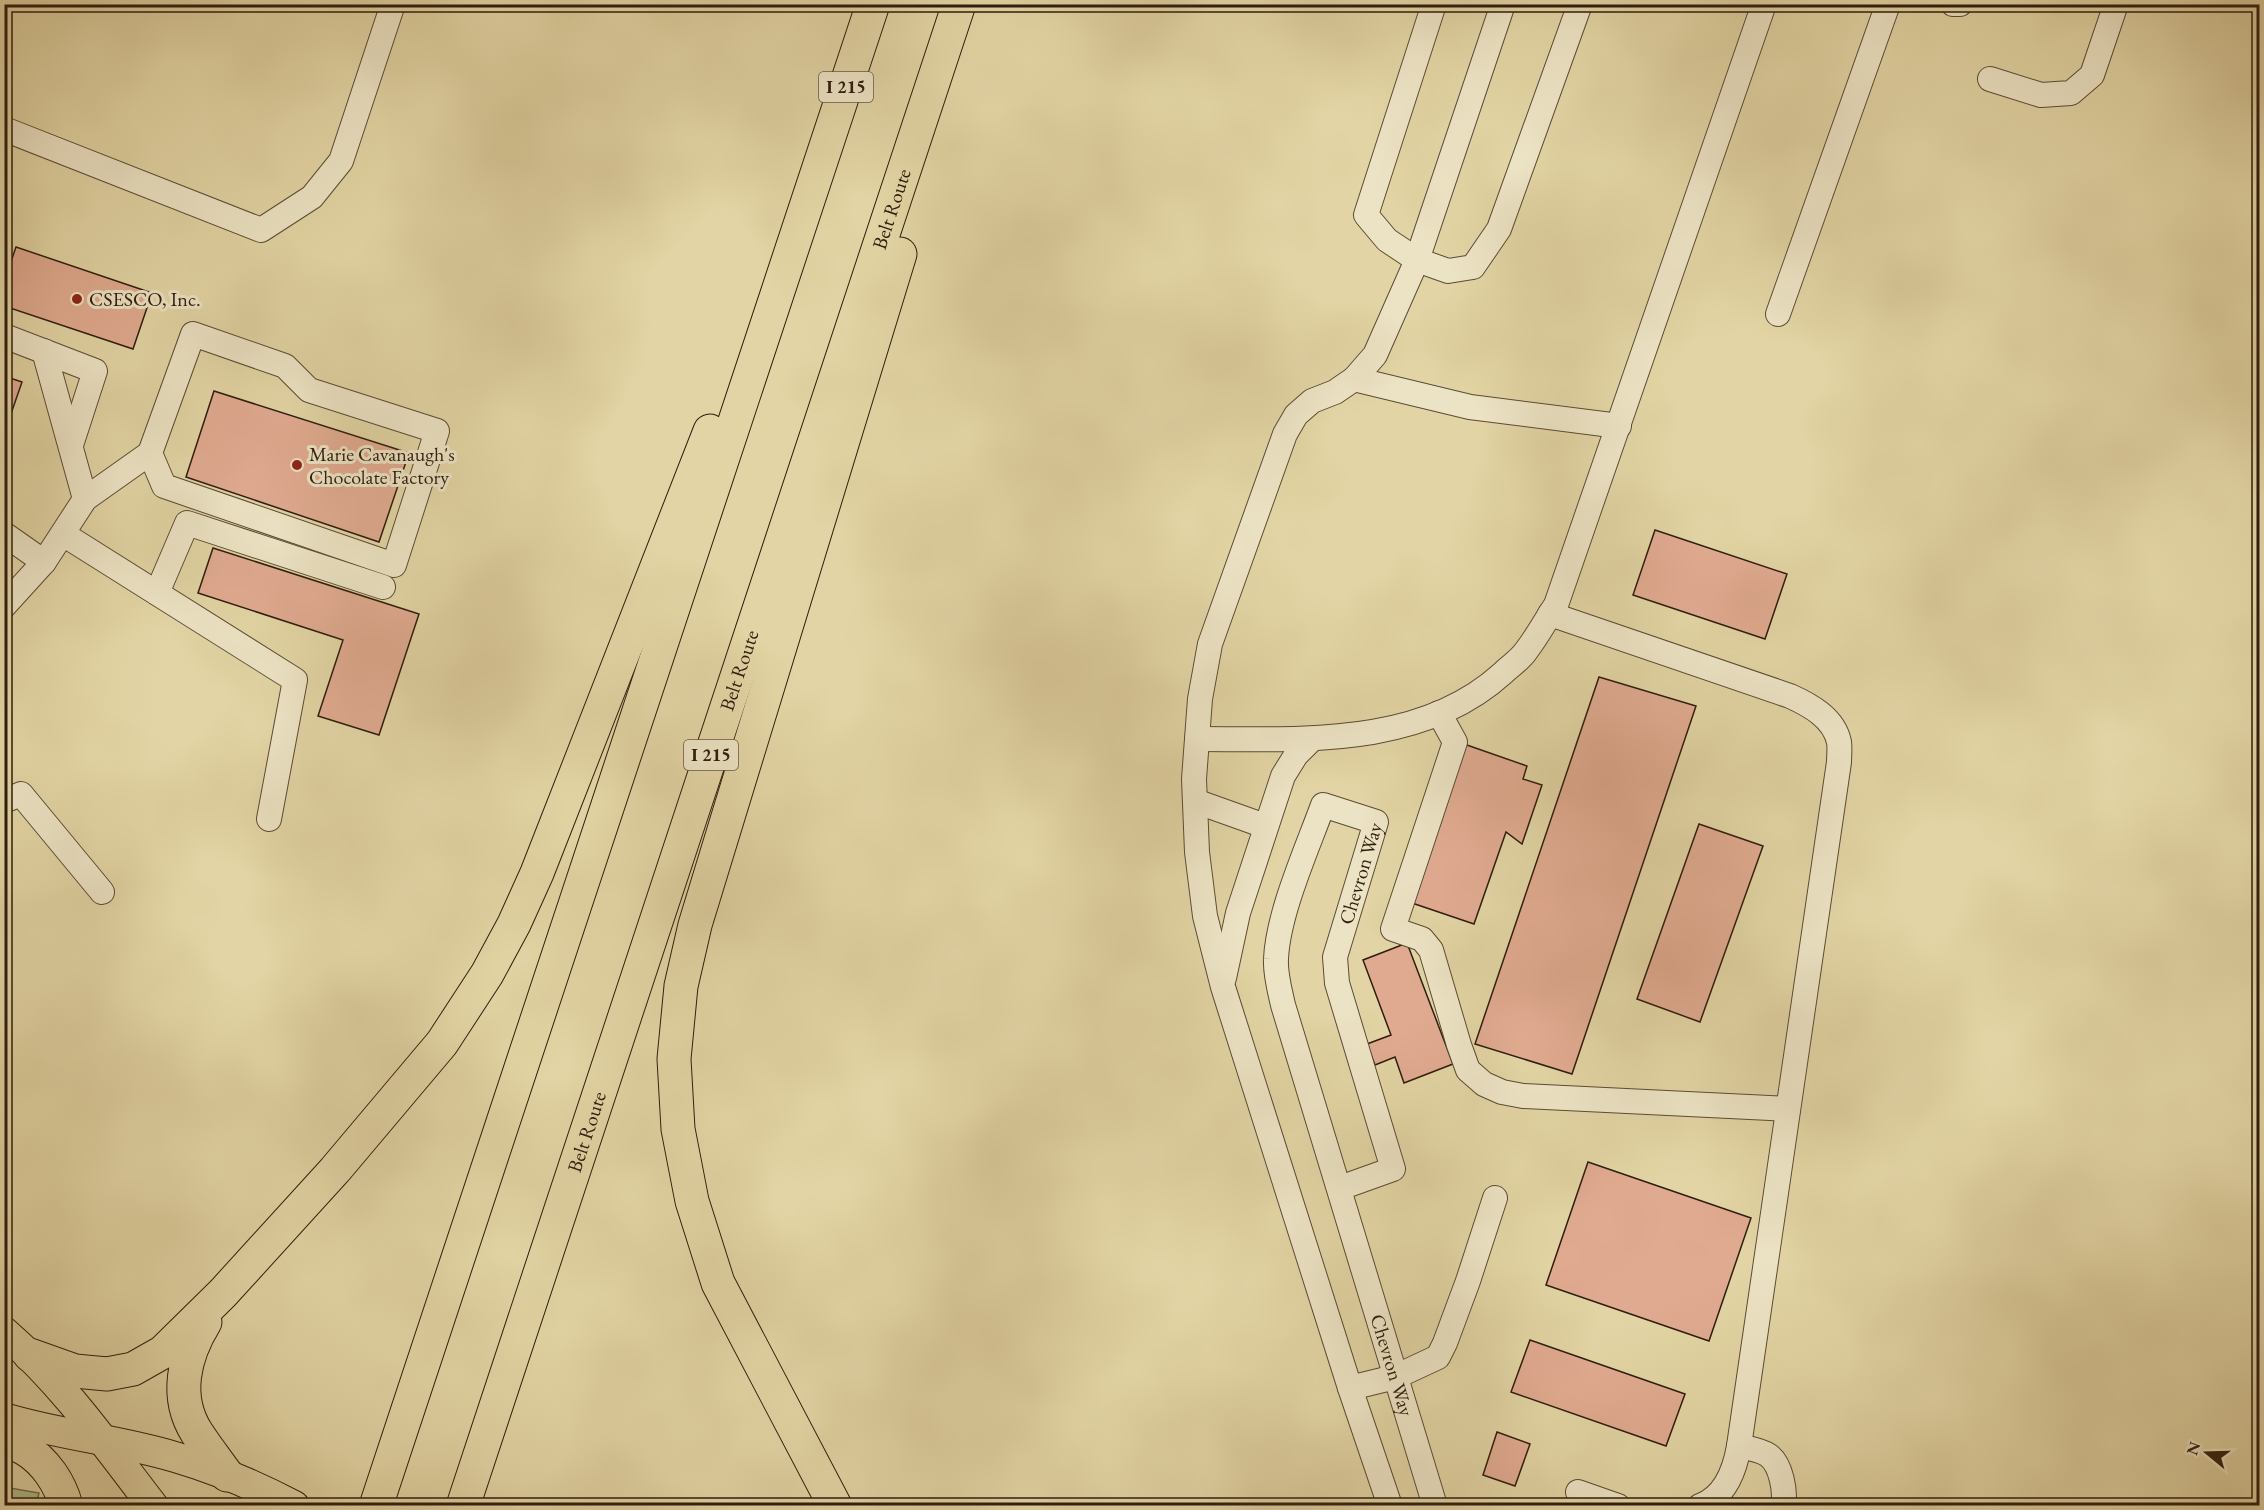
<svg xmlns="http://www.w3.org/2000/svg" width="2264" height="1510" font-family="'EB Garamond',serif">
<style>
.green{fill:#afbd89;stroke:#6e6d4c;stroke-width:1.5}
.building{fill:#e0aa90;stroke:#2e1d0e;stroke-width:1.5}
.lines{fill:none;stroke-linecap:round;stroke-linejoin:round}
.minor-casing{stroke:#5b4b34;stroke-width:26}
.major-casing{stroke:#2e1d0e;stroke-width:32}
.highway-casing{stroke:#2e1d0e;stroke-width:35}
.minor{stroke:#ece3c4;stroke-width:24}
.major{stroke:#e2d4a4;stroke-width:30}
.highway{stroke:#e2d4a4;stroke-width:33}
.poi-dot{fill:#8f2418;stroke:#ece3c4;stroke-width:2}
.labels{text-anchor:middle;stroke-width:6;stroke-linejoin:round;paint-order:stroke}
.shield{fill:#ece3c4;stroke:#675845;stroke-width:1.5}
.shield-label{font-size:18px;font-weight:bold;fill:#2e1d0e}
.street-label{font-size:20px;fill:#2e1d0e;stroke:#ece3c4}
.poi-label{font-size:20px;fill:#2e1d0e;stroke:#ece3c4;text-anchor:start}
</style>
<rect width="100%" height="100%" fill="#e2d4a4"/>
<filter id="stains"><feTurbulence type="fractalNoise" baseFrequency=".00333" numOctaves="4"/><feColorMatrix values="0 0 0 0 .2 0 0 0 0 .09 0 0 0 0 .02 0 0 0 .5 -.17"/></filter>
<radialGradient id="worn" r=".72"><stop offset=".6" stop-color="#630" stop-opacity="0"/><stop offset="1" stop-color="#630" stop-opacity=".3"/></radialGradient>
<polygon class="green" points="4,1487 39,1493 36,1505 5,1505"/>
<g class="building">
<polygon points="16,247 152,293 133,349 4,306 4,282"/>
<polygon points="4,376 22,382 4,434"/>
<polygon points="214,391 409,453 379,542 186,477"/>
<polygon points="1655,530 1787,574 1765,639 1633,595"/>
<polygon points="213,548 419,614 379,735 318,716 343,640 198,593"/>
<polygon points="1599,677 1696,706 1572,1074 1475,1044"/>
<polygon points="1464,744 1527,766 1523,779 1542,785 1522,844 1506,832 1474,924 1409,902"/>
<polygon points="1699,824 1763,846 1700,1022 1637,999"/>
<polygon points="1407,943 1453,1064 1404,1083 1395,1057 1375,1065 1367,1044 1391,1035 1363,960"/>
<polygon points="1588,1162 1751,1218 1709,1341 1546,1285"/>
<polygon points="1530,1340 1685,1394 1666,1446 1511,1392"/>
<polygon points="1497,1432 1530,1444 1515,1486 1483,1475"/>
</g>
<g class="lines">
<g class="minor-casing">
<g id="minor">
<polyline points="1434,4 1366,215 1387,240 1417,260 1448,271 1473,267 1499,229 1580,4"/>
<polyline points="1953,4 1960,4"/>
<polyline points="1990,79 2041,95 2071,93 2092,75 2116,4"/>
<polyline points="4,129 261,230 312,197 341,161 393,4"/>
<polyline points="1778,314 1888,4"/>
<polyline points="4,336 95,371 71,445"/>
<polyline points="44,351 85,499"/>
<polyline points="1354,379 1470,407 1619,426"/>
<polyline points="4,534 44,562"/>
<polyline points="63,534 295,680 269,819"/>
<polyline points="157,593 187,523 383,587"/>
<polyline points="4,606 44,562 85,499 150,453 193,334 285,366 309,390 437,431 394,565 164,486 150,453"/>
<path d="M1550 614 1790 696C1810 705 1834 718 1839 742 1840 748 1839 756 1839 762L1739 1446C1735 1469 1725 1497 1700 1506"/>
<polyline points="1439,713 1455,742 1393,929 1422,939 1431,950 1459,1045 1468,1070 1484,1084 1502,1092 1523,1096 1788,1109"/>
<path d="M1197 739C1300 739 1421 748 1503 673 1510 666 1520 660 1526 651 1537 637 1546 620 1556 605L1764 4"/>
<polyline points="4,801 21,794 102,892"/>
<polyline points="1195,801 1265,826"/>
<polyline points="1224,978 1238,913 1283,776 1296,755 1312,739"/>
<path id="s1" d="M1340 1188 1393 1169 1337 983 1335 957 1376 822 1323 805C1307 849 1278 913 1276 959 1275 974 1280 991 1283 1005L1435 1506"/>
<polyline points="1350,1388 1395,1377 1438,1357 1445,1343 1468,1281 1495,1198"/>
<path d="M1739 1446C1747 1448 1761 1450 1768 1455 1781 1464 1786 1491 1783 1506"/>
<polyline points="1578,1492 1618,1506"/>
<polyline points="1390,1506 1350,1388 1223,987 1205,916 1197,852 1194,779 1200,699 1210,644 1285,434 1296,415 1312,401 1335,392 1354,379 1375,355 1417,260 1503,4"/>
</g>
</g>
<g class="major-casing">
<g id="major">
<path d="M4 1332C63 1383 106 1445 153 1506"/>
<path d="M4 1418C60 1435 119 1440 175 1457 216 1469 256 1486 294 1506"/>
</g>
</g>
<g class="highway-casing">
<g id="highway">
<path d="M205 1322C184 1356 174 1397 197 1433 206 1447 217 1461 227 1475"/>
<polyline points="30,1355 75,1371 107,1374 133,1369 163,1352 223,1293 335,1170 442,1043 487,974 514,924 537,873 710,431"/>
<path d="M4 1438C11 1443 18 1445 25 1449 45 1461 60 1483 66 1506"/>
<polyline points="376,1506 873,4"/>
<path id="s2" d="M463 1506 959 4"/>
<polyline points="835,1506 718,1283 692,1201 678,1129 674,1059 681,986 695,925 900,254"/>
</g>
</g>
<use href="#minor" class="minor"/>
<use href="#major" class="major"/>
<use href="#highway" class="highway"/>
</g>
<g class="poi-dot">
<circle cx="77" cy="299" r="6"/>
<circle cx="297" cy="465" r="6"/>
</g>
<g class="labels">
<g class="shield">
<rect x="819" y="72" width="54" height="30" rx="4.5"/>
<rect x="684" y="740" width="54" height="30" rx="4.5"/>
</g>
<g class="shield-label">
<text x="846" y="93">I 215</text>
<text x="711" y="761">I 215</text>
</g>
<g class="street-label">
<text dy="7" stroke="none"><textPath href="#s2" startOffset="1366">Belt Route</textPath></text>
<text dy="7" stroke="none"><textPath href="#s2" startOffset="880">Belt Route</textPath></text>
<text dy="7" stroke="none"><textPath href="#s1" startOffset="364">Chevron Way</textPath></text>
<text dy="7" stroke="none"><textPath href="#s2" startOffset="394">Belt Route</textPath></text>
<text dy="7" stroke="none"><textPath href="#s1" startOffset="1058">Chevron Way</textPath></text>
</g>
<g class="poi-label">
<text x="89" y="306">CSESCO, Inc.</text>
<text x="309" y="461">Marie Cavanaugh's<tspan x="309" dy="23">Chocolate Factory</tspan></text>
</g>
</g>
<rect width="2264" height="1510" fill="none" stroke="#e2d4a4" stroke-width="24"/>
<rect x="6" y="6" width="2252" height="1498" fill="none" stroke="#2e1d0e" stroke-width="3"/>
<rect x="12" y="12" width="2240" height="1486" fill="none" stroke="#2e1d0e" stroke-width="1.5"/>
<g transform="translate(2207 1453) rotate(289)" stroke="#ece3c4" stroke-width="4.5" paint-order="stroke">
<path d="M0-4.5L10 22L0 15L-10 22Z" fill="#2e1d0e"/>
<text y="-9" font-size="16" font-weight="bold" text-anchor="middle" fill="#2e1d0e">N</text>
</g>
<rect width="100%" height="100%" filter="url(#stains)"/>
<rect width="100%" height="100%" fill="url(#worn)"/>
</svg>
